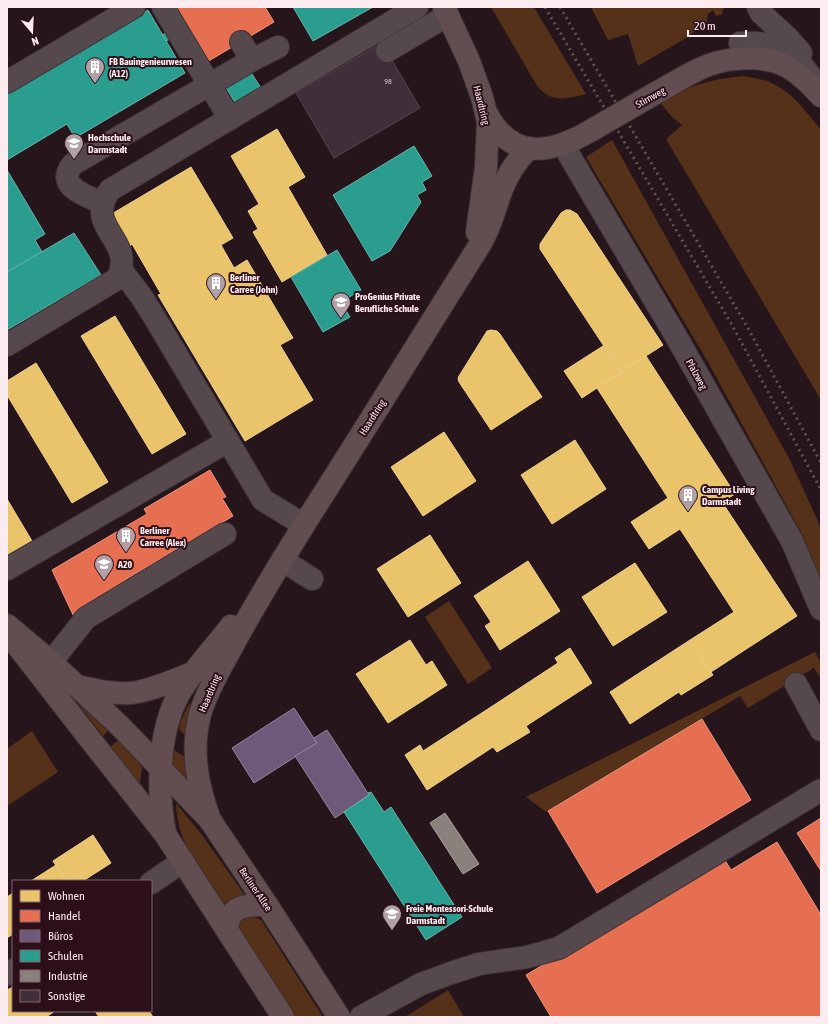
<svg xmlns="http://www.w3.org/2000/svg" width="828" height="1024" font-family="'Asap Condensed',sans-serif">
<style>
.green{fill:#543118}
.homes{fill:#e9c46a;stroke:#efd092}
.shops{fill:#e76f51;stroke:#ed9480}
.offices{fill:#6d597a;stroke:#98859d}
.schools{fill:#2a9d8f;stroke:#69b4ac}
.industry{fill:#8a817c;stroke:#aca19e}
.building{fill:#402f3a;stroke:#53464c}
.lines{fill:none;stroke-linecap:round;stroke-linejoin:round}
.minor-casing{stroke:#3c3135;stroke-width:24}
.major-casing{stroke:#3c3135;stroke-width:24}
.minor{stroke:#56494e;stroke-width:22}
.major{stroke:#624e51;stroke-width:22}
.rail{stroke:#5e5356;stroke-width:3;stroke-dasharray:2 4;stroke-linecap:butt}
.major-bridge-casing{stroke:#3c3135;stroke-width:24;stroke-linecap:butt}
.major-bridge{stroke:#624e51;stroke-width:22}
.labels{text-anchor:middle;stroke-width:4;stroke-linejoin:round;paint-order:stroke}
.number-label{font-size:8px;fill:#cdbcc2}
.poi-label{font-size:10px;font-weight:bold;fill:#fcebef;stroke:#2d0f19;text-anchor:start}
.street-label{font-size:10px;fill:#fcebef;stroke:#2d0f19}
</style>
<rect width="100%" height="100%" fill="#26161b"/>
<g class="green">
<path d="M491 7H534L586 94C566 99 550 104 536 84Z"/>
<polygon points="591,7 724,7 722,14 716,16 713,10 708,14 707,22 686,38 638,66 628,34 608,40"/>
<path d="M743 76C754 78 769 80 779 87 796 97 809 115 821 130V400L666 139 682 125 671 116 657 98 707 82 720 79Z"/>
<polygon points="612,140 790,460 821,528 821,582 802,534 708,362 586,157"/>
<polygon points="449,601 492,668 468,684 425,617"/>
<polygon points="815,652 821,663 821,679 814,668 748,708 740,696 548,811 546,812 526,797"/>
<polygon points="81,703 108,731 103,736 79,705"/>
<polygon points="189,704 193,706 188,737 179,730 181,720"/>
<polygon points="32,731 58,772 7,806 7,749"/>
<polygon points="118,740 134,756 142,767 140,784 110,747"/>
<polygon points="174,750 186,758 189,781 184,783 172,771"/>
<path d="M176 803 202 835 244 894 229 900 222 905C202 873 177 843 176 803Z"/>
<polygon points="252,915 261,920 323,1017 294,1017 241,936 238,928 239,921 244,916"/>
<polygon points="448,990 464,1017 405,1017"/>
</g>
<g class="homes">
<polygon points="277,129 305,177 288,187 327,255 282,282 253,232 258,229 248,211 259,204 231,156"/>
<polygon points="191,167 233,238 221,245 234,268 247,260 293,338 280,345 313,400 245,441 158,295 161,294 132,244 129,247 110,215"/>
<polygon points="566,210 570,210 577,214 663,345 621,372 540,249 540,244 561,213"/>
<polygon points="115,316 186,434 152,454 81,336"/>
<polygon points="491,330 497,331 500,334 542,397 491,430 459,382 458,379 459,376 487,331"/>
<polygon points="603,346 621,372 582,398 564,371"/>
<polygon points="646,356 735,494 722,502 797,616 711,672 690,640 734,612 680,529 649,549 631,522 668,498 597,388"/>
<polygon points="36,363 108,482 72,503 7,395 7,381"/>
<polygon points="444,432 476,481 423,516 391,467"/>
<polygon points="575,440 606,489 552,524 521,475"/>
<polygon points="7,499 32,541 7,556"/>
<polygon points="430,535 461,583 408,617 377,569"/>
<polygon points="528,561 560,611 500,650 485,626 491,622 474,596"/>
<polygon points="635,563 667,612 613,646 582,597"/>
<polygon points="410,640 426,665 432,661 447,685 388,723 356,674"/>
<polygon points="690,640 713,675 681,695 679,692 630,724 610,692"/>
<polygon points="570,648 592,683 526,726 530,732 497,752 493,747 427,790 405,755 420,745 423,751 491,707 558,663 555,658"/>
<polygon points="93,835 111,863 83,881 66,881 53,861"/>
<polygon points="56,865 66,881 31,881"/>
<polygon points="13,893 13,934 7,938 7,897"/>
<polygon points="13,987 13,1011 55,1011 46,1017 7,1017 7,990"/>
<polygon points="95,1011 149,1011 153,1017 99,1017"/>
</g>
<g class="shops">
<polygon points="180,7 265,7 274,22 207,62 176,9"/>
<polygon points="210,470 226,497 222,498 233,516 125,580 125,581 75,619 52,570 147,514 144,509"/>
<polygon points="702,719 751,800 597,893 548,811"/>
<polygon points="821,818 821,871 797,833"/>
<polygon points="777,842 821,915 821,1017 551,1017 526,975 723,857 731,870"/>
</g>
<g class="offices">
<polygon points="294,708 317,743 254,783 232,748"/>
<polygon points="327,730 369,795 335,818 295,756 317,743 314,738"/>
</g>
<g class="schools">
<polygon points="293,7 373,7 313,41"/>
<polygon points="148,10 185,73 75,138 67,124 7,160 7,92"/>
<polygon points="184,23 188,30 166,41 162,35"/>
<polygon points="250,71 261,88 236,104 225,86"/>
<polygon points="414,146 432,176 422,182 426,190 417,195 421,202 390,251 372,261 333,195"/>
<polygon points="7,170 45,234 35,240 42,252 7,272"/>
<polygon points="74,233 101,275 7,330 7,272"/>
<polygon points="337,250 361,290 341,302 350,317 323,332 291,277"/>
<polygon points="371,792 384,812 391,807 462,917 426,940 344,812 369,795 368,793"/>
</g>
<polygon class="industry" points="445,813 479,864 463,874 430,823"/>
<polygon class="building" points="382,43 420,108 334,158 296,93"/>
<g class="lines">
<g class="minor-casing">
<g id="minor">
<polyline points="163,7 230,119"/>
<polyline points="758,7 761,13 787,37 801,53"/>
<polyline points="241,42 252,60"/>
<path d="M740 43C781 41 793 51 816 84"/>
<polyline points="387,51 448,15"/>
<polyline points="7,82 134,7"/>
<polyline points="564,144 569,155 677,338 792,541 821,609"/>
<path d="M103 203C86 196 54 186 73 164L252 60 278 47"/>
<polyline points="122,271 141,296 153,315 263,500 304,525"/>
<path d="M7 345 117 279C138 240 82 229 110 190L417 7"/>
<polyline points="282,560 312,579"/>
<polyline points="7,569 228,441"/>
<polyline points="51,662 86,618 225,534"/>
<polyline points="796,684 821,730"/>
<polyline points="151,883 183,861"/>
<polyline points="7,974 13,970"/>
<polyline points="361,1017 421,984 451,973 479,964 527,957 559,948 821,790"/>
</g>
</g>
<g class="major-casing">
<g id="major">
<polyline points="444,7 469,61 482,97 488,122 486,167 477,232"/>
<path d="M654 94C671 85 692 71 709 65 731 57 765 55 786 66 799 73 811 85 821 96"/>
<path d="M486 112C511 162 551 154 592 130"/>
<polyline points="7,625 51,662 121,727 210,820 267,905 339,1017"/>
<polyline points="16,644 89,738 165,834 283,1017"/>
<path d="M77 686C95 690 112 694 130 693 148 692 177 679 195 672"/>
<path d="M210 820C197 784 190 749 201 711 208 689 220 669 231 649 254 605 281 562 307 520 366 428 423 335 481 243 491 226 495 208 502 189 508 174 517 160 529 148"/>
<path d="M165 833C157 792 158 731 179 694 192 671 215 647 231 626"/>
<path d="M227 928C230 904 247 905 267 905"/>
</g>
</g>
<use href="#minor" class="minor"/>
<use href="#major" class="major"/>
<g class="rail">
<polyline points="545,7 732,325 821,490"/>
<polyline points="560,7 749,330 821,463"/>
</g>
<g class="major-bridge-casing">
<polyline id="major-bridge" points="592,130 654,94"/>
</g>
<use href="#major-bridge" class="major-bridge"/>
</g>
<defs>
<g id="building-pin" transform="scale(1)"><path d="M0 17L-7.5 6A9.5 9.5 0 1 1 7.5 6Z" fill="#b1a0a5" stroke="#2d0f19"/><path d="M-4-6H4V6H1V3H-1V6H-4ZM-2.5-4.3h1.7v1.8h-1.7ZM.8-4.3h1.7v1.8H.8ZM-2.5-1h1.7V.8h-1.7ZM.8-1h1.7V.8H.8Z" fill="#fff"/></g>
<g id="university-pin" transform="scale(1)"><path d="M0 17L-7.5 6A9.5 9.5 0 1 1 7.5 6Z" fill="#b1a0a5" stroke="#2d0f19"/><path d="M0-5L7-2L0 1L-7-2ZM-4 1L0 2.5L4 1V4Q0 6-4 4Z" fill="#fff"/></g>
<g id="school-pin" transform="scale(1)"><path d="M0 17L-7.5 6A9.5 9.5 0 1 1 7.5 6Z" fill="#b1a0a5" stroke="#2d0f19"/><path d="M0-5L7-2L0 1L-7-2ZM-4 1L0 2.5L4 1V4Q0 6-4 4Z" fill="#fff"/></g>
</defs>
<g fill-rule="evenodd">
<use href="#building-pin" x="95" y="67"/>
<use href="#university-pin" x="74" y="143"/>
<use href="#building-pin" x="216" y="283"/>
<use href="#school-pin" x="341" y="302"/>
<use href="#building-pin" x="688" y="495"/>
<use href="#building-pin" x="126" y="536"/>
<use href="#university-pin" x="104" y="564"/>
<use href="#school-pin" x="392" y="914"/>
</g>
<g class="labels">
<g class="number-label">
<text x="388" y="84">98</text>
</g>
<g class="poi-label">
<text x="109" y="65">FB Bauingenieurwesen<tspan x="109" dy="12">(A12)</tspan></text>
<text x="88" y="141">Hochschule<tspan x="88" dy="12">Darmstadt</tspan></text>
<text x="230" y="281">Berliner<tspan x="230" dy="12">Carree (John)</tspan></text>
<text x="355" y="300">ProGenius Private<tspan x="355" dy="12">Berufliche Schule</tspan></text>
<text x="702" y="493">Campus Living<tspan x="702" dy="12">Darmstadt</tspan></text>
<text x="140" y="534">Berliner<tspan x="140" dy="12">Carree (Alex)</tspan></text>
<text x="118" y="568">A20</text>
<text x="406" y="912">Freie Montessori-Schule<tspan x="406" dy="12">Darmstadt</tspan></text>
</g>
<g class="street-label">
<text transform="translate(650 97) rotate(-29)" y="4">Stirnweg</text>
<text transform="translate(482 105) rotate(76)" y="4">Haardtring</text>
<text transform="translate(697 374) rotate(61)" y="4">Pfalzweg</text>
<text transform="translate(372 417) rotate(-58)" y="4">Haardtring</text>
<text transform="translate(209 693) rotate(-67)" y="4">Haardtring</text>
<text transform="translate(256 889) rotate(56)" y="4">Berliner Allee</text>
</g>
</g>
<rect width="828" height="1024" fill="none" stroke="#fcebef" stroke-width="16"/>
<rect x="12" y="880" width="140" height="132" fill="#2d0f19" stroke="#80676f"/>
<rect x="20" y="890" width="20" height="12" fill="#e9c46a" stroke="#80676f"/>
<text x="48" y="900" font-size="12" fill="#fcebef">Wohnen</text>
<rect x="20" y="910" width="20" height="12" fill="#e76f51" stroke="#80676f"/>
<text x="48" y="920" font-size="12" fill="#fcebef">Handel</text>
<rect x="20" y="930" width="20" height="12" fill="#6d597a" stroke="#80676f"/>
<text x="48" y="940" font-size="12" fill="#fcebef">Büros</text>
<rect x="20" y="950" width="20" height="12" fill="#2a9d8f" stroke="#80676f"/>
<text x="48" y="960" font-size="12" fill="#fcebef">Schulen</text>
<rect x="20" y="970" width="20" height="12" fill="#8a817c" stroke="#80676f"/>
<text x="48" y="980" font-size="12" fill="#fcebef">Industrie</text>
<rect x="20" y="990" width="20" height="12" fill="#402f3a" stroke="#80676f"/>
<text x="48" y="1000" font-size="12" fill="#fcebef">Sonstige</text>
<g transform="translate(32 32) rotate(161)" stroke="#2d0f19" stroke-width="3" paint-order="stroke">
<path d="M0-3L7 15L0 10L-7 15Z" fill="#fcebef"/>
<text y="-6" font-size="11" font-weight="bold" text-anchor="middle" fill="#fcebef">N</text>
</g>
<path d="M688 30v6h58v-6" fill="none" stroke="#fcebef" stroke-width="2"/>
<text x="694" y="30" font-size="12" fill="#fcebef" stroke="#2d0f19" stroke-width="3" paint-order="stroke">20 m</text>
</svg>
